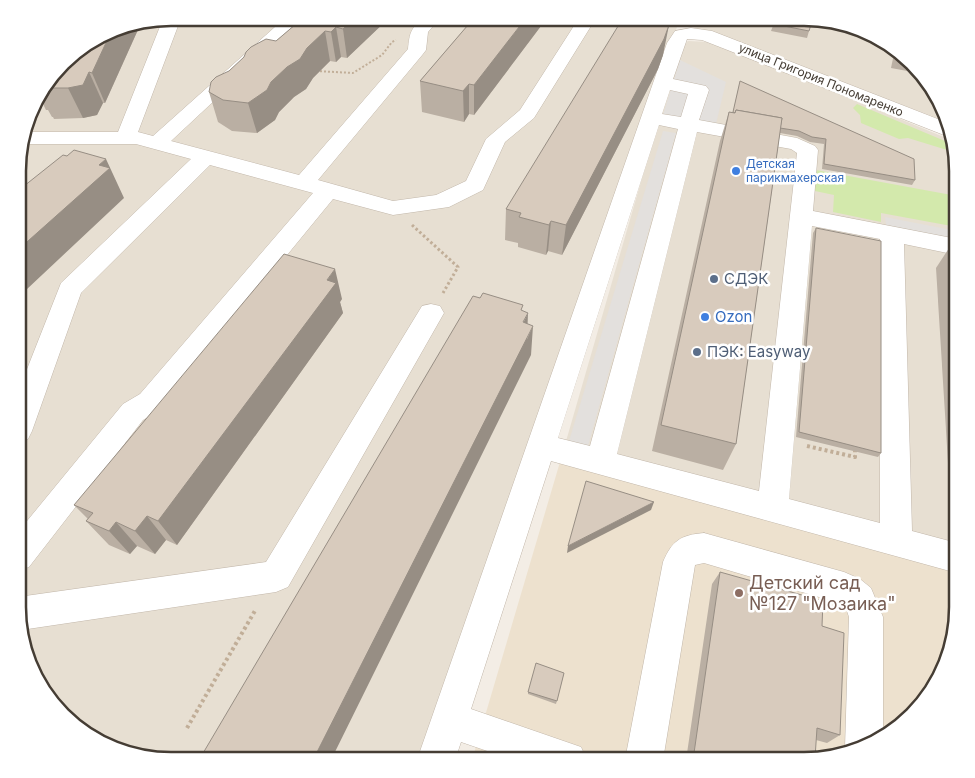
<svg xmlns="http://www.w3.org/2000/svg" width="975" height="778" font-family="Inter,sans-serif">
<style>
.residential{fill:#e7dfd2}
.education{fill:#ede1ce}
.green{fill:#d3e9ac}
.parking{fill:#e3e0dd}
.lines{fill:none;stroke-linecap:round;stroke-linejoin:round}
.minor-casing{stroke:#c2b7aa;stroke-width:1}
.path-far2{stroke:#c1ae98;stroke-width:2;stroke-dasharray:2 2;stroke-linecap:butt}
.path-far1{stroke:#c1ae98;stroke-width:3;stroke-dasharray:2.5 2.5;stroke-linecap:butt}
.path{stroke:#c1ae98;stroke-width:4;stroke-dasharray:3 3;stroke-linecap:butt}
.minor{fill:#fff;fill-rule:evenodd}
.wall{fill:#baafa3}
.shaded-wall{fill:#978e84}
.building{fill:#d8cbbd;stroke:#978e84}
.shop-dot{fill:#3f7fe0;stroke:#fff;stroke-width:2}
.service-dot{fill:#5c6f8a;stroke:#fff;stroke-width:2}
.education-dot{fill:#8d6e63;stroke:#fff;stroke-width:2}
.labels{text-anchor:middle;stroke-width:5;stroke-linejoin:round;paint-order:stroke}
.far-street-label{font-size:12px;fill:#453d34;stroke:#fff}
.far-shop-label{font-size:12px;fill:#366cbe;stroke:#fff;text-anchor:start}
.service-label{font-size:15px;fill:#4e5e75;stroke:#fff;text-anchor:start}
.shop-label{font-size:15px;fill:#366cbe;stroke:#fff;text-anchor:start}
.near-education-label{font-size:18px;fill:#785e54;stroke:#fff;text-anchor:start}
.rim{fill:none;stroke:#453d34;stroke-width:2.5}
</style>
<rect width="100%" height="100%" fill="#f3ede5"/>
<g class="residential">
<polygon points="171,18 645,18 677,27 431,760 162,760 113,749 70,722 33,674 18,617 19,151 38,95 70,55 122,26"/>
<polygon points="693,18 805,18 862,29 905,56 946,112 948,122 690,26"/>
<polygon points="688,41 708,42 721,45 951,140 957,171 957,568 560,462 679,50"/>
</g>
<polygon class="education" points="560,462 957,568 957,617 946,666 919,708 863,749 804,760 472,760"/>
<g class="green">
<polygon points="857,104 952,144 952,145 947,150 908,138 899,139 861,123 860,115 853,108"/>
<polygon points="816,170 957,196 957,227 881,213 881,222 833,212 834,195 815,191"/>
</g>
<g class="parking">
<polygon points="680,60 726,82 716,124 663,115"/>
<polygon points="663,131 676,133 588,446 569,441"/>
<polygon points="885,217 957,231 957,239 886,225"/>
</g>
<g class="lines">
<g class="minor-casing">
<g id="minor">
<path d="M171 17 181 18 138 132 153 136 285 18H303L171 141 299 175 408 49C410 32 410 30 423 18H440L428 32 426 50 423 54 318 180 393 201 436 195 466 181 486 139 520 110 579 18H596L534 118 505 142 483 190 449 207 393 215 333 199 160 410 143 420 29 567 18 571V532L123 404 140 394 313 193 210 165 81 293 32 431 28 439 18 443V392L61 283 191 159 136 144H21L25 132H118L163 19Z"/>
<path d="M691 28 712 31 948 123 951 137H949L702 40 687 39 673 79 706 86 709 90 699 120 797 138 815 146 818 150 813 211 957 239V255L904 244 912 531 957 543V573L551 461 471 709 581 747 587 760H514L461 742 455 760H417L667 43 675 31ZM670 90 688 94 681 117 662 114ZM659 125 678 129 590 446 558 438ZM697 132 791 149 797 153 759 491 617 454ZM812 226 880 239V523L789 499Z"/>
<polygon points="431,304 440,306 444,313 288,587 276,592 21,630 18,617 18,597 266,562 422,306"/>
<path d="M704 533 844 572 860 579 871 588 883 617V734L863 749 847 752 845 748 849 617 847 611 836 602 704 563 695 565 663 760H625L663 562C672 541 680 535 704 533Z"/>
</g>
</g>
<polyline class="path-far2" points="316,71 353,73 382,55 392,42 396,40"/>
<polyline class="path-far1" points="412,225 458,267 443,293"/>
<g class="path">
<polyline points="807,446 855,457 855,451"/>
<polyline points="187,728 256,609"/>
</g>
<use href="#minor" class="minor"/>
</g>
<g class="wall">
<polygon points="303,18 389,18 347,58 341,57 336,62 330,61 313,78 306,89 294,97 279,112 275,120 257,133 232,131 218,122 209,92 229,71 276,41"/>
<polygon points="474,18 547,18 474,115 469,114 464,122 422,112 420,81"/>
<polygon points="776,18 809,31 807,38 771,31"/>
<polygon points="661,19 666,19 663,55 658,69 562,255 548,251 546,255 518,247 518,243 505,240 506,209"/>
<polygon points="141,23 105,103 103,103 97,115 83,118 54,119 53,117 52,117 48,110 46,110 38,94 70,56 122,26"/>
<polygon points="895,49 905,56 918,73 891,68"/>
<polygon points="739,86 915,180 912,185 822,169 824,144 810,142 797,136 780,133 736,444 723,470 652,451 720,141 729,112 733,112"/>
<polygon points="816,228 881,453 878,457 796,437 813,233"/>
<polygon points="955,239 957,239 957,530 952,528 936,268"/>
<polygon points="342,299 340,302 343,313 177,545 166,540 155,554 137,546 130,554 109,545 86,521 88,519 74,505"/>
<polygon points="720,572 822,626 840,735 827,743 816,740 804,760 686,760 712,584"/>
<polygon points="564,673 556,704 528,694 528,692"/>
</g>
<g class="shaded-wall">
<polygon points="355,18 389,18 347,58 343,29"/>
<polygon points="526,18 547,18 474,115 474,85"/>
<polygon points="666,19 661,44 669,25 663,55 658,69 562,255 566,225"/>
<polygon points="141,23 105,103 92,73 111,32 122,26"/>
<polygon points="336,27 341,57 336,62 331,32"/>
<polygon points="325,31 330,61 313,78 306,89 294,97 279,112 275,120 257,133 248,103"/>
<polygon points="89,72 103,103 97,115 83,118 68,88"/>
<polygon points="469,84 469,114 464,122 463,91"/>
<polygon points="106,159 124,198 26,290 19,306 19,249 99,165"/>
<polygon points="551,221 548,251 546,255 549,225"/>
<polygon points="335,269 342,299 340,302 343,313 177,545 158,521"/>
<polygon points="528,313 527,339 533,326 531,355 331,760 313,760"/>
<polygon points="654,502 651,510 567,553 568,546"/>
<polygon points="147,516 166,540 155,554 135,531"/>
<polygon points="116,522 137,546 130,554 109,531"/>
</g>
<g class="building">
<polygon points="303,18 355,18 343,29 336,27 331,32 325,31 307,48 300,59 287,67 271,82 267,90 248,103 223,100 209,92 211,82 216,77 229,71 244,57 246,52 251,47 266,39 276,41"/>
<polygon points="474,18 526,18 474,85 469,84 463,91 420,81"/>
<polygon points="623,18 661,18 666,19 664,24 669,25 664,39 566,225 551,221 549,225 519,217 521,213 506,209"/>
<polygon points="776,18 813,18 809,31 774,24"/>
<polygon points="111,32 92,73 89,72 83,85 68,88 43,88 70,56"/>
<polygon points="898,51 905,56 907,59 896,57"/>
<polygon points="740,81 914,159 915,180 824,164 826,139 812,137 799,131 780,128 782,118 736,110 735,113 733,112"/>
<polygon points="736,110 782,118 736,444 661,425 729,112 735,113"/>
<polygon points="74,150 106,159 99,165 110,168 19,249 19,190 63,155 67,156"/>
<polygon points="816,228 881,241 881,453 799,432"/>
<polygon points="955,239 957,239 957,265"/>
<polygon points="284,254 335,269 327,280 336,283 158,521 147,516 135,531 116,522 109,531 86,521 93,513 74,505"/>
<polygon points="483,293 523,305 521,310 528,313 523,322 533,326 313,760 199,760 473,296 480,298"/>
<polygon points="586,481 654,502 568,546"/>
<polygon points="720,572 823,601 822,626 844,633 840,735 817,728 815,758 804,760 693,760"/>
<polygon points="536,663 564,673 557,701 528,692"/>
</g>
<g class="shop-dot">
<circle cx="736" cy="171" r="5"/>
<circle cx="705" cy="317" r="5"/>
</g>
<g class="service-dot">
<circle cx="714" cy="279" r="5"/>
<circle cx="697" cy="352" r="5"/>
</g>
<circle class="education-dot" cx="739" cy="593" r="5"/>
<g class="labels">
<g class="far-street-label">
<text transform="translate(821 80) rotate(22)" y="4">улица Григория Пономаренко</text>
</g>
<g class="far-shop-label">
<text x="746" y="168">Детская<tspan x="746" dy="14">парикмахерская</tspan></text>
</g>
<g class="service-label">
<text x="724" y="284">СДЭК</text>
<text x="707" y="357">ПЭК: Easyway</text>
</g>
<g class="shop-label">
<text x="715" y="322">Ozon</text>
</g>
<g class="near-education-label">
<text x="749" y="589">Детский сад<tspan x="749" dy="21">№127 "Мозаика"</tspan></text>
</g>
</g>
<path d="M0 0H975V778H0ZM171 26H804A145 145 0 0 1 949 171V607A145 145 0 0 1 804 752H171A145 145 0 0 1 26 607V171A145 145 0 0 1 171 26Z" fill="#fff" fill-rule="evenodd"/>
<path class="rim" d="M171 26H804A145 145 0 0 1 949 171V607A145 145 0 0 1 804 752H171A145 145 0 0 1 26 607V171A145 145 0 0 1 171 26Z"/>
</svg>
